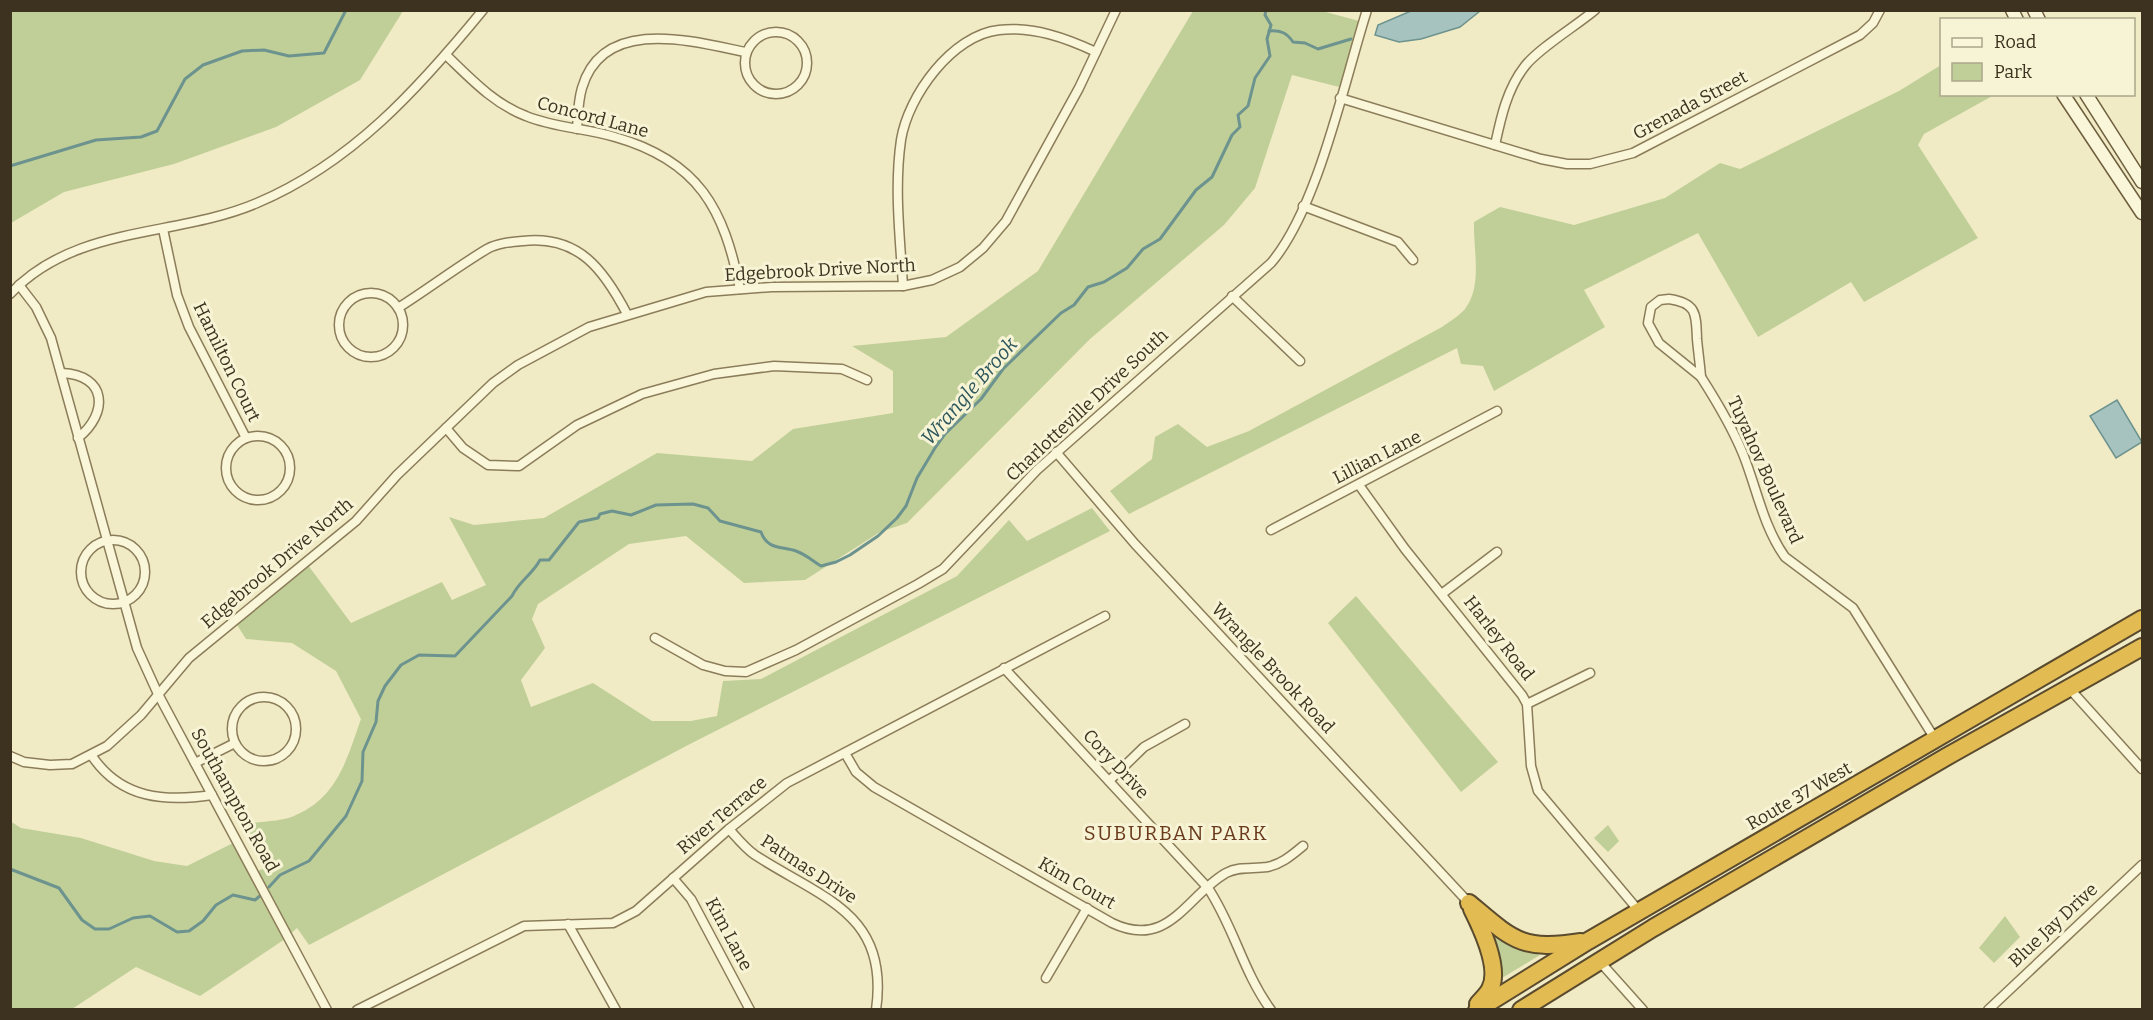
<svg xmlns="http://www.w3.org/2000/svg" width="2153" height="1020" font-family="Bitter,serif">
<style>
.green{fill:#c0cf98}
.water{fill:#a7c3c0;stroke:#6d938f;stroke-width:1.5}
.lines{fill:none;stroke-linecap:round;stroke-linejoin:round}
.stream{stroke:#6d938f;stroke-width:3}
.street-casing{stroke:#8c7d5a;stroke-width:11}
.secondary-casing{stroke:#6e5e3d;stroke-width:15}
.highway-casing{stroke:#5a4a2e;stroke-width:20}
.street{stroke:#faf6d9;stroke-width:8}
.secondary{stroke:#faf6d9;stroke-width:12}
.highway{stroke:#e2bb53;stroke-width:16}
.labels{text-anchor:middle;stroke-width:6;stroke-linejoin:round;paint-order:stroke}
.street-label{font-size:18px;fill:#3c321f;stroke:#f7f3d5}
.water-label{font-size:20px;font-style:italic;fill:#2d575c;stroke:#f7f3d5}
.neighbourhood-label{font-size:20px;letter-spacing:1.5px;fill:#6a3a1c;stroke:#f7f3d5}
</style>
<rect width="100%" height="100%" fill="#f0ebc5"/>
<g class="green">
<polygon points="10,11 11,10 403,11 360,80 276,127 174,164 64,192 11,223"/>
<path d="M1193 11H1322L1363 22 1343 88 1292 75 1255 188 1224 225 1090 339 907 523 880 532 805 580 744 583 686 536 629 544 538 604 532 619 545 648 521 680 531 707 593 683 652 721H691L717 716 723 681 761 679 957 576 1009 520 1027 541 1092 508 1110 531 690 744 309 945 297 928 285 939 200 996 136 967 72 1009H11L10 821 21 828 81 838 154 861 187 866 233 843 250 874 265 868 245 824C261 821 282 822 296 815 338 797 347 758 361 719L336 671 292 643 246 639 232 617 305 561 351 623 442 582 452 600 486 585 449 517 474 525 544 518 657 453 752 461 793 429 893 413V371L852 346 946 337 1038 271Z"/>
<path d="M1941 65 1942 94 1994 95 1924 134 1918 145 1978 238 1864 302 1851 282 1758 337 1698 233 1584 290 1605 327 1494 391 1483 366 1461 364 1457 348 1129 514 1110 491 1152 459 1155 437 1178 424 1207 447 1249 431 1442 327C1449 322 1459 316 1465 309 1483 286 1473 249 1474 222L1500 207 1574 225 1665 198 1720 163 1740 169 1899 91Z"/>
<polygon points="1356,596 1498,762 1461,792 1328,623"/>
<polygon points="1608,825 1619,841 1608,852 1594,838"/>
<polygon points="2005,916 2020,937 1994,963 1979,948"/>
<polygon points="1492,932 1511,945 1540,955 1502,978"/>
</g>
<g class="water">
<polygon points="1411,11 1411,10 1480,11 1460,27 1421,39 1399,42 1375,35 1378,25"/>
<polygon points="2117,400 2142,442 2116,458 2090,416"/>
</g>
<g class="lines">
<g class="stream">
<path d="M1269 31C1281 30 1287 33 1293 42L1305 43 1318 49 1351 39"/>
<polyline points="10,166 96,140 141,137 157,131 185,79 203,65 242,51 264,50 289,56 324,53 346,10"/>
<polyline points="10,869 59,888 82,920 95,929 109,929 133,918 150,916 177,932 189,931 203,921 216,905 233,895 255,900 261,895"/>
<path d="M269 887 280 875 309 861 346 816 362 781 363 752 376 722 378 701 385 686 401 665 419 655 455 656 512 596C519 581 532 575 540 560H549L579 522 598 518 600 514 612 511 631 515 656 505 693 504 708 508 720 521 761 532C767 550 782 546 796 551 805 554 813 561 821 566L836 562 850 555 878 536 897 518 906 506 917 478 935 448 945 434 981 399 1003 369 1061 313 1074 305 1088 287 1104 282 1127 268 1143 249 1160 239 1196 190 1212 177 1232 135 1240 127 1238 115 1248 106 1255 78 1270 56 1267 39 1271 25 1265 15 1266 10"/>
</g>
<g class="street-casing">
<g id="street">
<circle cx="776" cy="63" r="31"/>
<path d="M446 55C470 78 494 104 526 116 555 128 586 128 615 137 699 161 724 209 740 289"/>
<polyline points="1340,98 1541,159 1567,164 1590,164 1633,153 1860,35 1873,23 1880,10"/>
<path d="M577 129C578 115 578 101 582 88 603 16 692 41 745 52"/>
<path d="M1495 145C1501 117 1507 89 1525 66 1539 48 1576 26 1595 10"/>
<polyline points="1303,206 1398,242 1413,260"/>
<polyline points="163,229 177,295 189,327 246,438"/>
<polyline points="19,285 36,307 51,338 137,648 158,694 327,1010"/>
<path d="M903 286C900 237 894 188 901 140 908 96 952 35 999 30 1033 26 1066 38 1096 52"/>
<circle cx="371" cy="325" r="32"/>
<path d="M10 294C76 224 175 238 257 203 352 163 419 88 483 10"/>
<polyline points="1232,296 1300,361"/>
<path d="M1669 299C1697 303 1696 314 1697 339 1698 351 1700 364 1701 377L1659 343 1648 323 1651 307 1660 300Z"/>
<path d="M398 308C428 289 457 267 487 249 498 243 511 242 523 241 579 235 604 270 627 314"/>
<path d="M62 373C107 375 109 413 78 438"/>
<path d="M1701 377C1717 402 1732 427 1743 454 1757 489 1763 526 1785 557L1853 608 1935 739"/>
<polyline points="446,428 463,448 488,465 519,466 577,425 642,394 714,374 774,366 842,369 867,380"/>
<circle cx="258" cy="468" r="32"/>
<polyline points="1056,452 1135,544 1469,903"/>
<polyline points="1359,485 1405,549 1522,695 1527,704 1531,766 1538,791 1639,911"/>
<polyline points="1271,530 1497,411"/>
<circle cx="113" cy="572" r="32"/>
<polyline points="1443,593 1497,552"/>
<path d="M655 638 703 665 725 671 746 672 796 650 918 584 943 569 1037 470 1271 263C1318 208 1344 82 1367 10"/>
<path d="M1004 668 1208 888C1234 927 1243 972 1271 1010"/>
<polyline points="2069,688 2142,769"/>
<circle cx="264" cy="729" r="32"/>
<polyline points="1527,704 1590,673"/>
<path d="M845 753 856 772 874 787 1112 923C1169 950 1186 896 1226 873 1239 866 1253 869 1267 867 1282 864 1292 855 1303 846"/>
<polyline points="10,756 24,762 50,765 72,764 107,746 141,715 189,658 356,521 397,475 493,383 518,365 589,327 706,292 772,287 903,286 932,280 960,267 983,248 1006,221 1079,88 1116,10"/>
<path d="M92 756C121 799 165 802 212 795"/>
<polyline points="195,763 235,743"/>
<polyline points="1109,781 1144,747 1185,724"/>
<path d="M729 829C737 838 745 848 755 855 821 898 890 913 876 1010"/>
<polyline points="673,878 691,899 750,1010"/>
<polyline points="568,924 616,1010"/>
<polyline points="1601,963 1643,1010"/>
<polyline points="1046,978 1087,908"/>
<polyline points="357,1010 524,926 613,923 636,911 729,829 787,783 1105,616"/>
<polyline points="1988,1010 2142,865"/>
</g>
</g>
<g class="secondary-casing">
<g id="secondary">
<polyline points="2012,10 2017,20"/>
<polyline points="2034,10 2039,20"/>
<polyline points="2063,94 2142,213"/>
<polyline points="2086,94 2142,182"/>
</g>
</g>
<g class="highway-casing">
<g id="highway">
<path d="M1469 903C1513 940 1521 951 1581 942"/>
<path d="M1472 909C1481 927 1501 969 1490 989 1488 994 1482 999 1478 1004"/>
<polyline points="1477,1010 1588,941 2142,619"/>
<polyline points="1521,1010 1653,928 1946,757 2142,647"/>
</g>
</g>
<use href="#street" class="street"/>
<use href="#secondary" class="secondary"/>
<use href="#highway" class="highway"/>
</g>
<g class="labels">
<g class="street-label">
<text transform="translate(1690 105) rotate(-28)" y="6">Grenada Street</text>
<text transform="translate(593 117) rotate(15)" y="6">Concord Lane</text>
<text transform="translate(820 270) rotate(-3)" y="6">Edgebrook Drive North</text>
<text transform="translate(227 362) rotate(64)" y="6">Hamilton Court</text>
<text transform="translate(1087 405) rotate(-43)" y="6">Charlotteville Drive South</text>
<text transform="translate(1377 457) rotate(-27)" y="6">Lillian Lane</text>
<text transform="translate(1765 470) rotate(66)" y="6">Tuyahov Boulevard</text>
<text transform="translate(277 563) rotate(-40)" y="6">Edgebrook Drive North</text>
<text transform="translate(1499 638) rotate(52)" y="6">Harley Road</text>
<text transform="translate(1273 668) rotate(47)" y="6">Wrangle Brook Road</text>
<text transform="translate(1116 764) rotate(47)" y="6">Cory Drive</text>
<text transform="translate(1799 796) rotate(-30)" y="6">Route 37 West</text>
<text transform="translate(235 800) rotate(61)" y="6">Southampton Road</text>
<text transform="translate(722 815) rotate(-40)" y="6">River Terrace</text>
<text transform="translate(809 869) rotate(33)" y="6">Patmas Drive</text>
<text transform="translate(1077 883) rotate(30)" y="6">Kim Court</text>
<text transform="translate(2053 925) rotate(-43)" y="6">Blue Jay Drive</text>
<text transform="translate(729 934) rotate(62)" y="6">Kim Lane</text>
</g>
<g class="water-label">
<text transform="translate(969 391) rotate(-49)" y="7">Wrangle Brook</text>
</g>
<g class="neighbourhood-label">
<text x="1176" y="840">SUBURBAN PARK</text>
</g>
</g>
<rect width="2153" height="1020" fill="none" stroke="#3c321f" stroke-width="24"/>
<rect x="1940" y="18" width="195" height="78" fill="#f7f3d5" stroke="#aca68c" stroke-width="1.5"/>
<rect x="1952" y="38" width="30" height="9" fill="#faf6d9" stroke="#aca68c" stroke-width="1.5"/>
<text x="1994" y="48" font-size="18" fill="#3c321f">Road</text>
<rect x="1952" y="63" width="30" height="18" fill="#c0cf98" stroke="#aca68c" stroke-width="1.5"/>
<text x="1994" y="78" font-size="18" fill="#3c321f">Park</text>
</svg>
